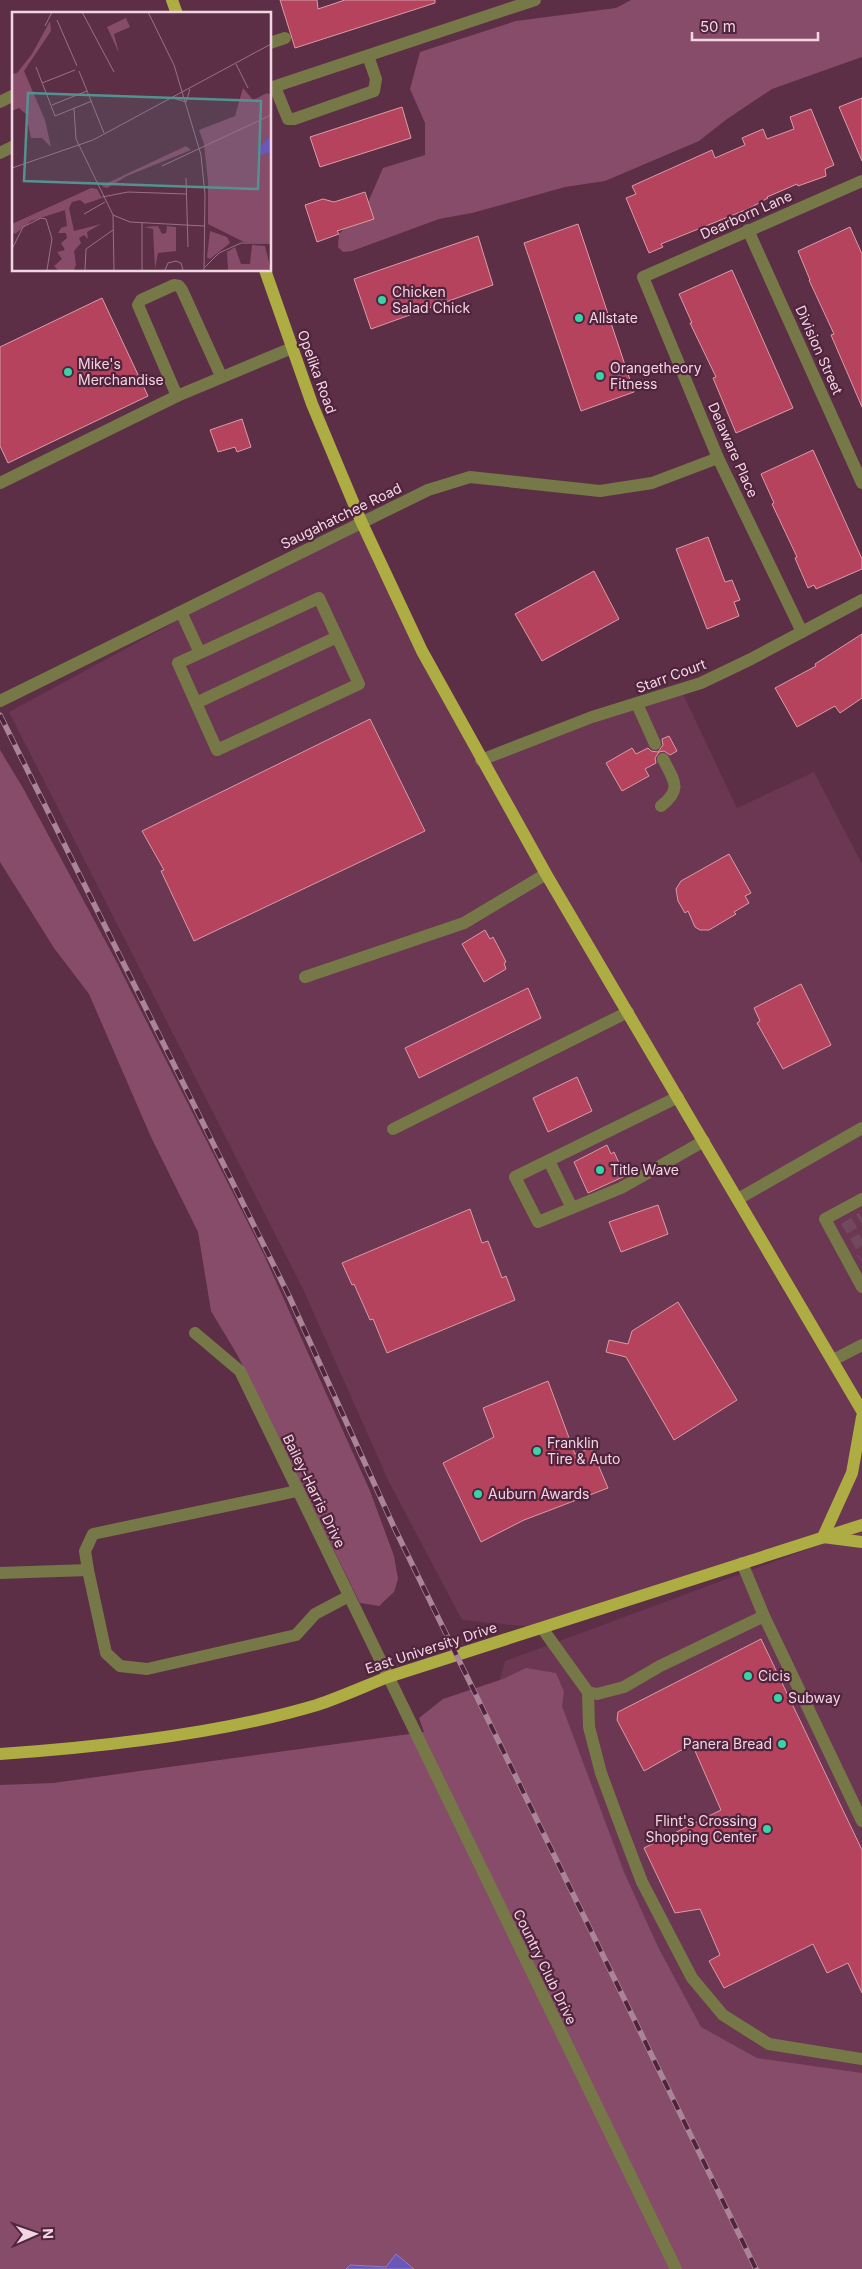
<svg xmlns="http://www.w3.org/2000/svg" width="862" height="2269" font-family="Inter,sans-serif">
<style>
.built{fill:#6b3752}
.green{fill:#884c6b}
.water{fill:#6957ba;stroke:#927dc6}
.building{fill:#b5435e;stroke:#d99ca6}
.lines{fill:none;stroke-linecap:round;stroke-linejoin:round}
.minor-tunnel{stroke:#72485e;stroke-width:12;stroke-dasharray:12 6;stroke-linecap:butt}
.minor{stroke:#777848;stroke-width:12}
.major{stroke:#aead44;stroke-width:12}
.rail-casing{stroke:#aa8598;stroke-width:5.5}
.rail{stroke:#50243c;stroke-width:4;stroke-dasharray:11;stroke-linecap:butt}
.poi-dot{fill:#36d4a7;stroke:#50243c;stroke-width:2}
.labels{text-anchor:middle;stroke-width:4.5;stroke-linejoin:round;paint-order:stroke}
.street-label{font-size:14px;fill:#f2d5e3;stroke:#50243c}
.poi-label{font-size:14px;fill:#f2d5e3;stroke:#50243c;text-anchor:start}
.inset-road{fill:none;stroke:#987185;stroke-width:1}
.view{fill:#539291;fill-opacity:0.15;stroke:#539291;stroke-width:2.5}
.inset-edge{fill:none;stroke:#f2d5e3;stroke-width:2.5}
</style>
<rect width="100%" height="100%" fill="#5c2f46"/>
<g class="built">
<polygon points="361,521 481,760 681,690 737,808 814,772 862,864 862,1525 542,1628 462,1620 389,1482 303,1289 9,712"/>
<polygon points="862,1529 862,2269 776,2269 496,1693 505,1661"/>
</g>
<g class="green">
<polygon points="631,0 862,0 862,57 772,89 727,119 699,141 605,181 565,187 472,213 439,219 352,251 343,252 338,247 339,234 366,207 383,168 425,155 425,123 410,89 420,52 516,21 616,8"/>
<polygon points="0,750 23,788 115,959 264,1255 370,1491 394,1556 398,1579 394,1592 379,1606 360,1603 238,1356 211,1311 198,1232 151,1137 89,994 54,948 0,862"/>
<polygon points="526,1668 556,1673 564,1692 562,1706 624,1872 658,1947 701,2027 757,2058 862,2073 862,2269 0,2269 0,1785 53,1783 424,1732 419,1718 443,1699 503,1679"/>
</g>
<polygon class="water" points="396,2254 414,2269 346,2269 350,2265 386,2267"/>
<g class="building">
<polygon points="280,0 317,0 318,9 345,0 435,0 435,3 295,48"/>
<polygon points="862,98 862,161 839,107"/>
<polygon points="402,107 411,138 320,167 310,137"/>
<polygon points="811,109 834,165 825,169 826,176 798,186 797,184 767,197 768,198 748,209 661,244 663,247 649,253 626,198 636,194 632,186 712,150 715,158 745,145 742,138 763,129 767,139 794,129 790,117"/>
<polygon points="365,192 374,219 337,231 339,234 317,242 305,205 323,199 334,202"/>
<polygon points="578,224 634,392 581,411 524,243"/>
<polygon points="850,227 862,254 862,407 831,335 834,334 809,280 810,280 798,251"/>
<polygon points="478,236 493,285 371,329 354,279"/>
<polygon points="732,270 793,408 736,433 713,378 716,377 690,323 692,323 679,294"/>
<polygon points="102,298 148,396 8,463 0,446 0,347"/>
<polygon points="242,419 251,447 237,452 235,447 218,452 210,430"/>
<polygon points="813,450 862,559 862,569 816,589 814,585 808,588 795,558 797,557 772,504 774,503 761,474"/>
<polygon points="708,537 725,582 732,580 740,600 734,602 739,616 707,629 676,549"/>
<polygon points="594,571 619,619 542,661 515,614"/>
<polygon points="862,634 862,698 840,713 835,706 797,727 775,688 816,666 815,664"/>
<polygon points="370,719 425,831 194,941 161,871 164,870 142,831"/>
<polygon points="669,736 677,751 670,755 664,751 659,752 655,758 656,763 645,769 649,776 622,791 606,763 632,748 636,754 648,748 651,751 658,752 663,745 662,739"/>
<polygon points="729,854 751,893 745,896 749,903 734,912 736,914 709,930 700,930 695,927 688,911 685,913 678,901 676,889 681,881"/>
<polygon points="485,930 490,939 493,937 501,952 506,962 504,963 506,969 484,982 462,944"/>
<polygon points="801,984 831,1045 783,1069 757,1023 760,1021 754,1008"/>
<polygon points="528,988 541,1018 419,1078 405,1048"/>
<polygon points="577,1077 592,1111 548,1132 533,1098"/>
<polygon points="607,1145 611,1154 614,1152 625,1176 588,1193 574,1162"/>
<polygon points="658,1205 668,1234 621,1252 609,1222"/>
<polygon points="470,1209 482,1243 488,1241 502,1278 506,1276 515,1300 387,1353 373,1319 370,1320 354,1284 352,1285 342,1263"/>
<polygon points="678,1302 737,1400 674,1440 626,1357 606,1352 609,1340 628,1344 632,1331"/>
<polygon points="548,1381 575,1454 591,1448 608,1488 524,1520 481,1542 443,1463 494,1437 483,1408"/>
<polygon points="761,1639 862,1850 862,1993 848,1963 827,1973 813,1944 724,1988 709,1961 720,1955 700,1909 675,1913 644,1848 721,1810 692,1744 644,1771 617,1720 618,1712"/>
</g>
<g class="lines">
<g class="minor-tunnel">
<polyline points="844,1229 862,1218"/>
<polyline points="853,1244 862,1239"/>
<polyline points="861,1260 862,1259"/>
</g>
<g class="minor">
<polyline points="270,43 285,38"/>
<polyline points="275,87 288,119 294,119 374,91 376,79 368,56"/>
<polyline points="270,88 535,0"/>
<polyline points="0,102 14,95"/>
<polyline points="0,153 14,146"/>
<polyline points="748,230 862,483"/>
<polyline points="177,396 138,305 141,300 174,285 179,286 182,290 221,376"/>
<polyline points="0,483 177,396 292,348"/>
<polyline points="181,612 200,653 319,598 359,684 217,750 178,663 200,653"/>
<polyline points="802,632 718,458 643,277 862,181"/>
<polyline points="0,701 428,490 470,477 600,491 652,483 718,458"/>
<polyline points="196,703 337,637"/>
<polyline points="637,704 655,744"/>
<polyline points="481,760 592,717 701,683 751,659 862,600"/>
<path d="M661 806C683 789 674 781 663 759"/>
<polyline points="305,977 464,923 546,874"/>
<polyline points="678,1097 515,1177 538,1222 621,1188 704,1141"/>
<polyline points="393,1129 628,1012"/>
<polyline points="549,1161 572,1208"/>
<polyline points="738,1199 862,1128"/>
<polyline points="862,1199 825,1219 862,1287"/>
<polyline points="195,1333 240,1371 676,2269"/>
<polyline points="833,1360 862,1345"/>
<polyline points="297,1491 93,1534 85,1551 88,1570 106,1653 120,1666 147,1669 296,1635 315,1614 349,1596"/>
<polyline points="742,1563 764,1616 862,1821"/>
<polyline points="0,1573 88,1570"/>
<polyline points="542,1628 588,1692 597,1694 624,1687 660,1666 764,1616"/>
<polyline points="588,1692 589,1727 601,1773 621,1827 642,1882 692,1978 723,2015 769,2044 862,2059"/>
</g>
<g class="major">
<polyline points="172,0 177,14"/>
<polyline points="265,270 312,404 361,521 422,651 546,874 862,1411"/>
<polyline points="862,1417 852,1473 823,1537 862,1542"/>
<path d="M0 1754C102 1747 220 1734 317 1705 341 1697 365 1686 388 1677L862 1525"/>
</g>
<g class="rail-casing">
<polyline id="rail" points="0,715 289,1296 393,1525 756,2269"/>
</g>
<use href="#rail" class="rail"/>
</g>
<g class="poi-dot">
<circle cx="382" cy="300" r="5"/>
<circle cx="579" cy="318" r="5"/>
<circle cx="68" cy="372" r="5"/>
<circle cx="600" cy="376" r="5"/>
<circle cx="600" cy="1170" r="5"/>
<circle cx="537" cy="1451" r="5"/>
<circle cx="478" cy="1494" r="5"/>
<circle cx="748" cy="1676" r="5"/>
<circle cx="778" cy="1698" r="5"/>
<circle cx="782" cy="1744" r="5"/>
<circle cx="767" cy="1829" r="5"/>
</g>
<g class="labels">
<g class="street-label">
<text transform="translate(746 215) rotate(-24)" y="5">Dearborn Lane</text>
<text transform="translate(819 350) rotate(66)" y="5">Division Street</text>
<text transform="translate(317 372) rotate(70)" y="5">Opelika Road</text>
<text transform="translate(733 450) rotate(66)" y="5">Delaware Place</text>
<text transform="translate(341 516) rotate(-26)" y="5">Saugahatchee Road</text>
<text transform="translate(671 676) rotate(-20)" y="5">Starr Court</text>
<text transform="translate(314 1491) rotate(64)" y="5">Bailey-Harris Drive</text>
<text transform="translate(431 1648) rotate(-18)" y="5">East University Drive</text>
<text transform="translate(545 1967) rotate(64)" y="5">Country Club Drive</text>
</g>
<g class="poi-label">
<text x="392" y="297">Chicken<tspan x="392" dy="16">Salad Chick</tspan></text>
<text x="589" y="323">Allstate</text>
<text x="78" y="369">Mike's<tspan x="78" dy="16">Merchandise</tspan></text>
<text x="610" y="373">Orangetheory<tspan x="610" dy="16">Fitness</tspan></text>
<text x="610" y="1175">Title Wave</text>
<text x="547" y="1448">Franklin<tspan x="547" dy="16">Tire &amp; Auto</tspan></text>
<text x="488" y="1499">Auburn Awards</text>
<text x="758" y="1681">Cicis</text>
<text x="788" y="1703">Subway</text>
<text x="772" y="1749" text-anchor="end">Panera Bread</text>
<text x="757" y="1826" text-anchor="end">Flint's Crossing<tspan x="757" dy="16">Shopping Center</tspan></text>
</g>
</g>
<g transform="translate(12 12)">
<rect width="259" height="259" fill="#5c2f46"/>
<path d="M114 6 118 15 102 22 107 41 95 15ZM38 9 39 19 12 59 33 108 39 135 30 126H19L14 102 7 96 0 99V62L5 61 20 42ZM231 76 241 88 255 81 259 83V230H232L196 212V170L192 132 187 118 223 104ZM174 134 179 138 115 164 95 176 89 174ZM79 176 85 177 90 186 73 192 68 188 60 190 57 196 62 219 89 212 75 220 76 227 72 223 67 226 69 231 62 239 64 253 62 258H46L42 254 50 247 45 240 53 238 49 231 55 226 54 221H46L49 216 55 214 53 198 19 209 3 222 0 220V212ZM146 214 150 222 154 221 155 214 164 215V239L146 241 143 257 141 217 132 215ZM198 219 215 225 218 231 198 247 195 245ZM240 233 253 234 259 258H216L215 240 223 235 229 252H238Z" fill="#884c6b"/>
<path d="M259 123V140L248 143 246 137Z" fill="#6957ba"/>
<path class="inset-road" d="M70 0 102 60M136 0 162 53 189 143 193 183 192 258M45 8 65 54M33 14 40 0M224 52 236 76M24 55 43 104 80 89M67 59 92 121M30 71 63 58M161 86 174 90 178 77M40 93 75 79M62 97 64 127 101 203 118 210 192 214M150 154 259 103M0 156 81 128 259 32M174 166 176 235M90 185 116 180 174 182M72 202 93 190M101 203 102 258M0 237 11 215 29 206 34 207 40 227 35 258M193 255 207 241 229 231H259M73 258 74 237 101 218M130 258V211M153 258 156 251 164 249 169 251 171 258"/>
<path class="view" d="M16 81 249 89 246 177 12 169Z"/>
<rect width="259" height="259" class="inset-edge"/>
</g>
<g transform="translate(35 2234) rotate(88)" stroke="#50243c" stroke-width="4" paint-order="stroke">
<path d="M0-4L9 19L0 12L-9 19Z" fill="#f2d5e3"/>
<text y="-8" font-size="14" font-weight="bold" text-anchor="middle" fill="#f2d5e3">N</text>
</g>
<path d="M692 32v8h126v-8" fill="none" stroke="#f2d5e3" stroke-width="2.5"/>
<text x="700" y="32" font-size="15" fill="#f2d5e3" stroke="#50243c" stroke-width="4" paint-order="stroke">50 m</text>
</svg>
